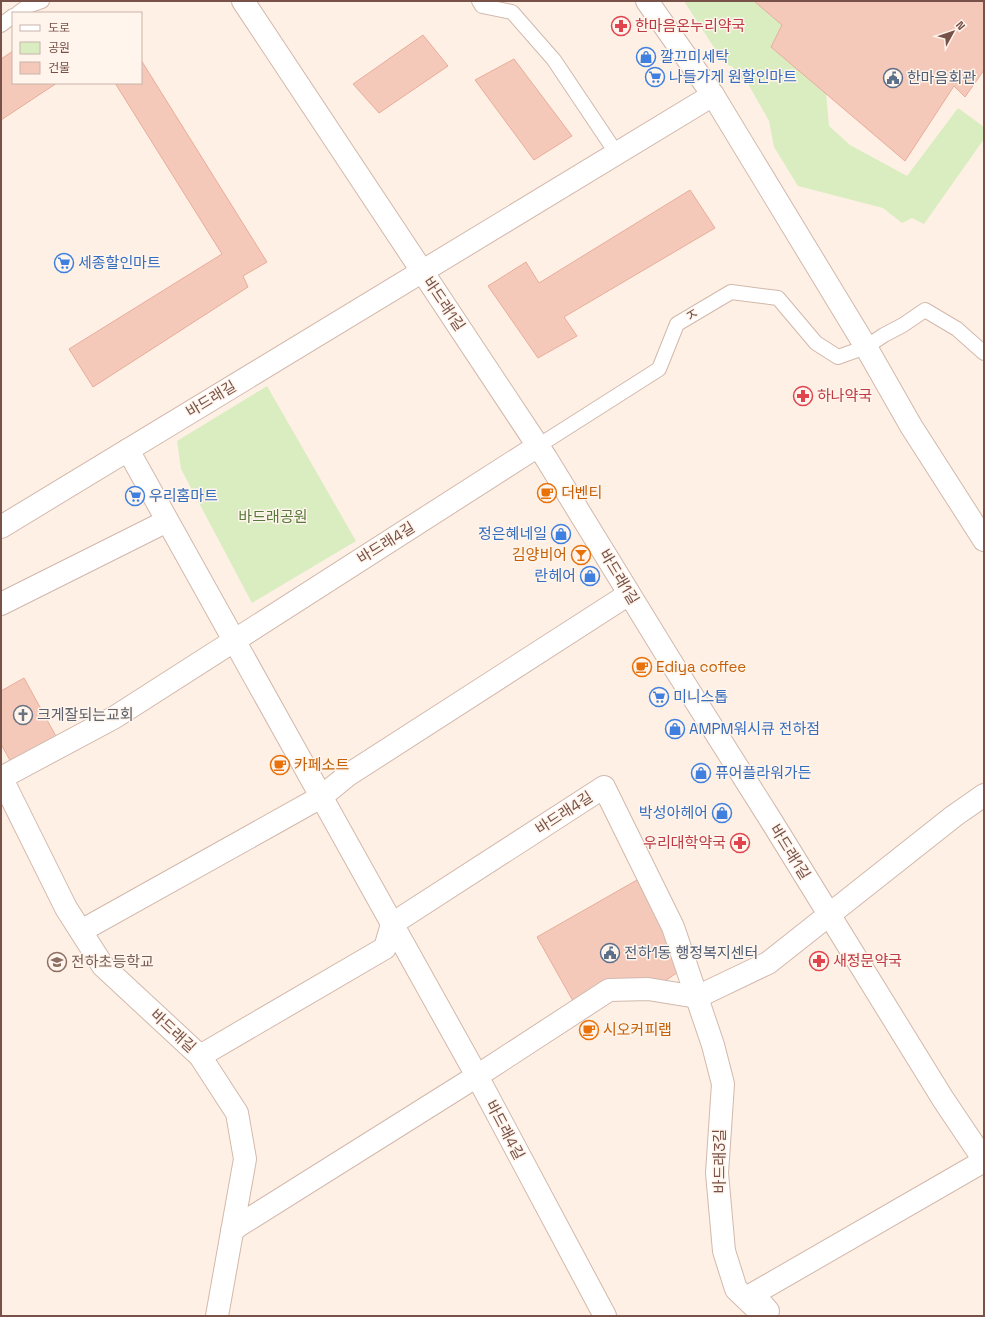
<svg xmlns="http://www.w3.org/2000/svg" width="985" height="1317" font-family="'Space Grotesk','Noto Sans KR',sans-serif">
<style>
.green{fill:#d9edc1}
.building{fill:#f5c9ba;stroke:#e9ac99}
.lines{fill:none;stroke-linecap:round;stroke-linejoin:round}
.service-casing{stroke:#d2b8ac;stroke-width:16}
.minor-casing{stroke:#d2b8ac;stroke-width:24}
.service{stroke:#fff;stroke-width:14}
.minor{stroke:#fff;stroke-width:22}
.labels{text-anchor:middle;stroke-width:3;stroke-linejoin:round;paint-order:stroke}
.health-label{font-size:15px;fill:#be3a42;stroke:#fff5ec;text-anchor:start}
.shop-label{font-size:15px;fill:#366cbe;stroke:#fff5ec;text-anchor:start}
.service-label{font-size:15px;fill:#4e5e75;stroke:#fff5ec;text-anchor:start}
.street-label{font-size:15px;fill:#785248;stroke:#fff5ec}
.food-label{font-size:15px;fill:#c56008;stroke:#fff5ec;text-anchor:start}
.park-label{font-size:15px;fill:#577a3c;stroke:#fff5ec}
.worship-label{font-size:15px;fill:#5b616d;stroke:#fff5ec;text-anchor:start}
.education-label{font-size:15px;fill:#785e54;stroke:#fff5ec;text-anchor:start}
</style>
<rect width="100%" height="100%" fill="#fef0e4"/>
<g class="green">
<polygon points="684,1 754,1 782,25 771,47 826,93 829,126 850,145 907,176 958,108 984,127 984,139 924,224 912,218 902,223 883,208 798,186 774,147 769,121 747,82 734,75 733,67 724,63"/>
<polygon points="267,386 356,541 252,603 181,469 177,441"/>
</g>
<g class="building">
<polygon points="754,1 984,1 984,70 965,97 954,86 905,161 771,47 782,25"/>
<polygon points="423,35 448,66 379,113 353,84"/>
<polygon points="13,51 13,83 57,83 1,120 1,59"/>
<polygon points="514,59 572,136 534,160 475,80"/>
<polygon points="141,60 267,262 243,276 248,287 93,387 69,349 222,254 115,83 141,83"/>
<polygon points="690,190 715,228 564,317 577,336 538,358 488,286 526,262 539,283"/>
<polygon points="24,678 58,740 13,766 1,744 1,691"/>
<polygon points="644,876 681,970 662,983 573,1001 537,937"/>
</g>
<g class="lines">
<g class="service-casing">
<g id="service">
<polyline points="479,1 482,6 512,12 554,60 617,154"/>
<polyline points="18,13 28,6 42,1"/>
<polyline points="1,25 13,16"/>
<polyline points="538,446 659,369 677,324 731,292 778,298 816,343 838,357 866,347 884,335 903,325 925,310 957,329 984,353"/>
</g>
</g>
<g class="minor-casing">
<g id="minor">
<polyline points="243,1 546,458 676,670 772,822 943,1099 984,1160"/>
<polyline points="647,1 713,95 866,347 911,426 984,540"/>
<polyline points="128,450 477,1076 605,1316"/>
<polyline points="1,527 713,95"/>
<polyline points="1,604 167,521"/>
<polyline points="1,777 66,908 103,966 200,1056 237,1113 245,1159 217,1316"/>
<polyline points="1,778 115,717 538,446"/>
<polyline points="392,924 604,787 673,927 713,1045 723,1084 717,1173 724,1251 736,1289 764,1316"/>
<polyline points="81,931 321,797 348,775 629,594"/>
<polyline points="200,1056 385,948 392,924"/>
<polyline points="232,1231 238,1226 477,1076 609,990 648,989 697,997 768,963 954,816 984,795"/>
<polyline points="768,1311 753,1294 984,1161"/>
</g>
</g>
<use href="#service" class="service"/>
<use href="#minor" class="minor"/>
</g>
<defs>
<g id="pharmacy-ring" transform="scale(1)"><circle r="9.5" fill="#fff5ec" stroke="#e0444e" stroke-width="1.5"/><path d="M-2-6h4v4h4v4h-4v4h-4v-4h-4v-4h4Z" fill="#e0444e"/></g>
<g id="shop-ring" transform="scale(1)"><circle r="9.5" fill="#fff5ec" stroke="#3f7fe0" stroke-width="1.5"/><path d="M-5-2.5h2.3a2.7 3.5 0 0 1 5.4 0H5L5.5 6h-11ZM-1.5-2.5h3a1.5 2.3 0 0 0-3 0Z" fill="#3f7fe0"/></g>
<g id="supermarket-ring" transform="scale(1)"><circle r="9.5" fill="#fff5ec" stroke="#3f7fe0" stroke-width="1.5"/><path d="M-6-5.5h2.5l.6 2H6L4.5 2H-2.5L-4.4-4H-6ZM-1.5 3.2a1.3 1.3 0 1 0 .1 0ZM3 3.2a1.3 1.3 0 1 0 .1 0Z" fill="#3f7fe0"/></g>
<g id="civic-ring" transform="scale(1)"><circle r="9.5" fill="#fff5ec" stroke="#5c6f8a" stroke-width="1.5"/><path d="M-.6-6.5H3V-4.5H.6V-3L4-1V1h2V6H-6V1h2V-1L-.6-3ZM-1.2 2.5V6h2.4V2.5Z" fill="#5c6f8a"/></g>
<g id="cafe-ring" transform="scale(1)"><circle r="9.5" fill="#fff5ec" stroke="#e8710a" stroke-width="1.5"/><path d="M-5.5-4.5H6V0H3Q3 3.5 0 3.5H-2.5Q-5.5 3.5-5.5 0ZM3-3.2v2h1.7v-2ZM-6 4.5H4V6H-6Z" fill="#e8710a"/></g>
<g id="bar-ring" transform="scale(1)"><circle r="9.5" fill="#fff5ec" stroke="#e8710a" stroke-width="1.5"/><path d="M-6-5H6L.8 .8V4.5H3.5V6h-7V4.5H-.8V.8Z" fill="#e8710a"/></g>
<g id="church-ring" transform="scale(1)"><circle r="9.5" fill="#fff5ec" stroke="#6b7280" stroke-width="1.5"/><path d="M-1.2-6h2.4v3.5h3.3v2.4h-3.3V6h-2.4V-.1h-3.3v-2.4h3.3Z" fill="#6b7280"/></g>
<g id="school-ring" transform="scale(1)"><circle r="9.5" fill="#fff5ec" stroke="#8d6e63" stroke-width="1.5"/><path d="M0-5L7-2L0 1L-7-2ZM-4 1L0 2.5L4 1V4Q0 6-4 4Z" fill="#8d6e63"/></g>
</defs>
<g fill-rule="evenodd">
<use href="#pharmacy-ring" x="621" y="26"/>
<use href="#shop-ring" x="646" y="57"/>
<use href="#supermarket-ring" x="655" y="77"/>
<use href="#civic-ring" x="893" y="78"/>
<use href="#supermarket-ring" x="64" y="263"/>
<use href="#pharmacy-ring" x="803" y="396"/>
<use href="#cafe-ring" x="547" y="493"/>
<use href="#supermarket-ring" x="135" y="496"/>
<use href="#shop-ring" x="561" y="534"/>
<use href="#bar-ring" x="581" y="555"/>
<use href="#shop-ring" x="590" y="576"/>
<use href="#cafe-ring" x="642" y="667"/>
<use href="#supermarket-ring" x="659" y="697"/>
<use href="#church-ring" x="23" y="715"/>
<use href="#shop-ring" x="675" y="729"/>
<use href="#cafe-ring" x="280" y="765"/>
<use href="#shop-ring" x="701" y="773"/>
<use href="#shop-ring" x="722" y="813"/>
<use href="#pharmacy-ring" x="740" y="843"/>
<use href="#civic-ring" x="610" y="953"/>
<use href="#pharmacy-ring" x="819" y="961"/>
<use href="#school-ring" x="57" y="962"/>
<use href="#cafe-ring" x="589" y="1030"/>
</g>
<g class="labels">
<g class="health-label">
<text x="635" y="31">한마음온누리약국</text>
<text x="817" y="401">하나약국</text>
<text x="726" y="848" text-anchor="end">우리대학약국</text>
<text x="833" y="966">새정문약국</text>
</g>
<g class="shop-label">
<text x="660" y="62">깔끄미세탁</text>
<text x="669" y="82">나들가게 원할인마트</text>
<text x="78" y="268">세종할인마트</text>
<text x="149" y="501">우리홈마트</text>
<text x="547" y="539" text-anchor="end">정은혜네일</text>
<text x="576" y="581" text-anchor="end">란헤어</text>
<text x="673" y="702">미니스톱</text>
<text x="689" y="734">AMPM워시큐 전하점</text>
<text x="715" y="778">퓨어플라워가든</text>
<text x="708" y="818" text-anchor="end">박성아헤어</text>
</g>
<g class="service-label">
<text x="907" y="83">한마음회관</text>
<text x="624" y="958">전하1동 행정복지센터</text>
</g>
<g class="street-label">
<text transform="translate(444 304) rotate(56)" y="5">바드래1길</text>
<text transform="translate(692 315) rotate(-31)" y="5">ㅈ</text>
<text transform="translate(211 399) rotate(-31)" y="5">바드래길</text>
<text transform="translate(386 543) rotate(-32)" y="5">바드래4길</text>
<text transform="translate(619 577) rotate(59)" y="5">바드래1길</text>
<text transform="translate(564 813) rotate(-33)" y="5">바드래4길</text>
<text transform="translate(790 852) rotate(58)" y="5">바드래1길</text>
<text transform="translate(173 1031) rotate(43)" y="5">바드래길</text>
<text transform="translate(505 1130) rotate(62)" y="5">바드래4길</text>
<text transform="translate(720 1161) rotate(-90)" y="5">바드래3길</text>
</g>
<g class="food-label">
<text x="561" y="498">더벤티</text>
<text x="567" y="560" text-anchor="end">김양비어</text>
<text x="656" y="672">Ediya coffee</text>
<text x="294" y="770">카페소트</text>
<text x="603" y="1035">시오커피랩</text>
</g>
<g class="park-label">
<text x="273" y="522">바드래공원</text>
</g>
<g class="worship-label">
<text x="37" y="720">크게잘되는교회</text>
</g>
<g class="education-label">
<text x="71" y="967">전하초등학교</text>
</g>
</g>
<rect width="985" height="1317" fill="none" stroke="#785248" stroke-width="4"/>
<rect x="12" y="12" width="130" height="72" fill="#fff5ec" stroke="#c9b4aa"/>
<rect x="20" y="25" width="20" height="6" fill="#ffffff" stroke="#c9b4aa"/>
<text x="48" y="32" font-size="12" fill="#785248">도로</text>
<rect x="20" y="42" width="20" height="12" fill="#d9edc1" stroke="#c9b4aa"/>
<text x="48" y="52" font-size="12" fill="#785248">공원</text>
<rect x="20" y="62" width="20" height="12" fill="#f5c9ba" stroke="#c9b4aa"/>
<text x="48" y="72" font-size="12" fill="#785248">건물</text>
<g transform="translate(953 32) rotate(50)" stroke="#fff5ec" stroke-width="3" paint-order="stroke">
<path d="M0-3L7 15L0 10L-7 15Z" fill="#785248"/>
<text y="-6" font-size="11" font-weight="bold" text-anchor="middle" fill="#785248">N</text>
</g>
</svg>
